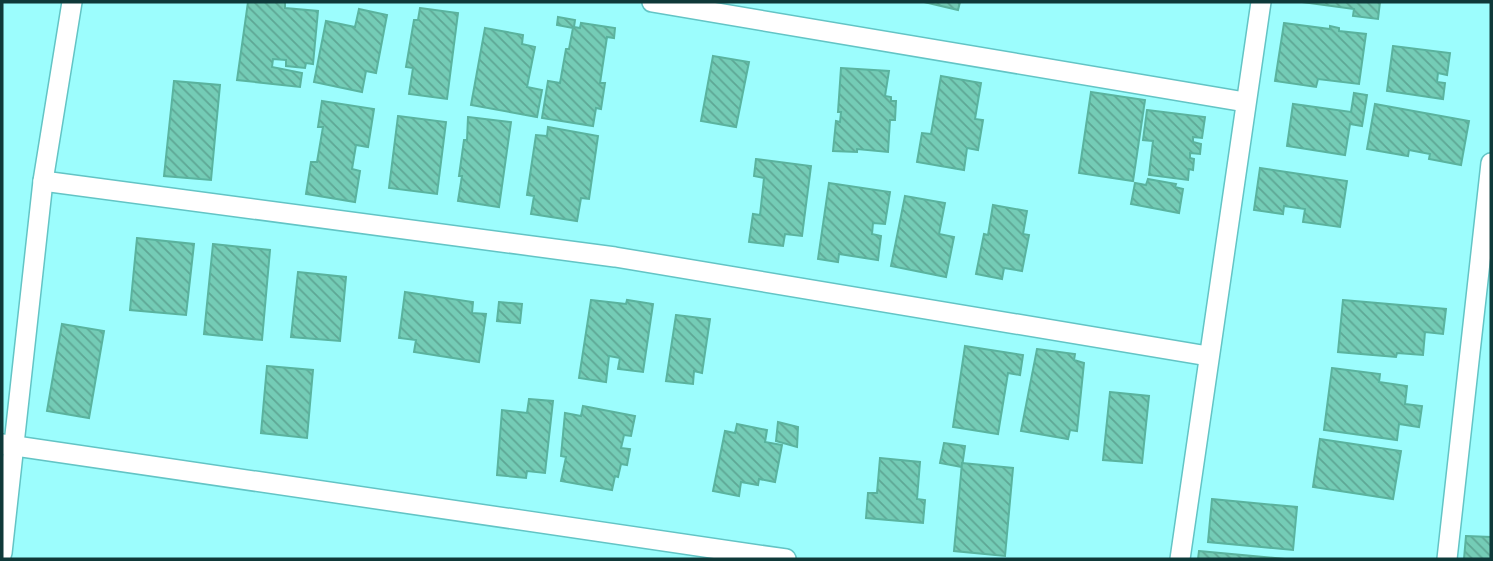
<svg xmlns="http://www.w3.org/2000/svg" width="1493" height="561" font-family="'Fira Sans Condensed',sans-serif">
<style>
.building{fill:url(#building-back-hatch);stroke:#5ab39e;stroke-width:2}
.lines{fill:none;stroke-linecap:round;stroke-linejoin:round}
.minor-casing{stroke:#63c4c5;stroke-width:22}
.minor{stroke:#fff;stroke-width:19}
</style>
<defs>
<pattern id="building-back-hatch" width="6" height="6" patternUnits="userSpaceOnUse" patternTransform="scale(1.75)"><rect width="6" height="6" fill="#74ccb6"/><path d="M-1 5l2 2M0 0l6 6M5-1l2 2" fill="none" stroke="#5ea795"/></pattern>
</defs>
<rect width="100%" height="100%" fill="#9cfdfd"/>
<g class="building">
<polygon points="248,2 285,2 285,8 318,11 313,64 306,63 305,68 286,66 286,60 273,59 272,67 302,73 300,87 237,80"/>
<polygon points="924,2 960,2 958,10"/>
<polygon points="1302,2 1380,2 1378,19 1353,16 1354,9"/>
<polygon points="420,8 458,13 447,99 409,94 413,68 406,67 414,20 418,20"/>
<polygon points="359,9 387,15 376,73 366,71 362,92 314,82 326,21 355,27"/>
<polygon points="558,17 575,20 574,27 580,28 581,23 615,28 614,38 607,37 600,83 605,83 601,109 596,108 593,126 542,118 548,81 560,83 566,49 569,49 573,28 557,25"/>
<polygon points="1284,23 1330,29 1330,26 1339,28 1339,31 1366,34 1359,84 1318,79 1316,87 1275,81"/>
<polygon points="485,28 523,35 522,44 535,47 527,87 542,90 537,117 471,105"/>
<polygon points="1393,46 1450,53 1447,75 1438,73 1437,82 1445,83 1443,99 1387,91"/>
<polygon points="713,56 749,62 736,127 701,121"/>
<polygon points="841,68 889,71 885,96 891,97 891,101 896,101 895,120 890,120 888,152 857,149 857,152 833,151 836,121 840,122 841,112 838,112"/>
<polygon points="941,76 981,83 975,119 983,120 978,150 967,148 964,170 917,162 922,133 931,134"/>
<polygon points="174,81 220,85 211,180 164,176"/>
<polygon points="1091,92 1145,100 1133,181 1079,173"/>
<polygon points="1354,93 1367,95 1362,126 1350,124 1345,155 1287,146 1293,104 1351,112"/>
<polygon points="322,101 374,109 368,147 356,145 352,169 360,171 355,202 306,194 311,162 317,162 323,127 318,127"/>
<polygon points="1375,104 1469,121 1461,165 1429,159 1430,154 1409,150 1408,156 1367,149"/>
<polygon points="1147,110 1205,117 1202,138 1193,137 1193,142 1201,144 1200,154 1190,153 1190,158 1194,159 1193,170 1189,169 1188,180 1149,175 1153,141 1143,140"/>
<polygon points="398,116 446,122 437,194 389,188"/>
<polygon points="468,117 511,122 499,207 458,201 462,176 459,176 464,140 467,140"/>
<polygon points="548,127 598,136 589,199 581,198 577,221 531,214 534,196 527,195 536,135 547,136"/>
<polygon points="756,159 811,166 802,236 785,234 783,246 749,242 753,214 760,215 764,178 754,176"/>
<polygon points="1260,168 1347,181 1340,227 1303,222 1305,209 1284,206 1283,214 1254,210"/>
<polygon points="1148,179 1176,184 1175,187 1183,189 1179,213 1131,204 1135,183 1146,185"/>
<polygon points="829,183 890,192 885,224 873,223 872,234 881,236 878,260 839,254 838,262 818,259"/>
<polygon points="905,196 945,203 939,234 954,237 946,277 891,266"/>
<polygon points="993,205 1027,211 1023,234 1029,235 1022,271 1004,268 1002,279 976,274 984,234 988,235"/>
<polygon points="137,238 194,244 186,315 130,310"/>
<polygon points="213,244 270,250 262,340 204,334"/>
<polygon points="298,272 346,277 340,341 291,337"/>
<polygon points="405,292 473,302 472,313 486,314 479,362 414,352 416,340 399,338"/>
<polygon points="591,300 626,304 627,300 653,304 643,372 618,369 620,358 609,356 606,382 579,378"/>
<polygon points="1343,300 1446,309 1443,334 1425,332 1423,355 1397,353 1396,357 1338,352"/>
<polygon points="499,302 522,304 520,323 497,321"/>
<polygon points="676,315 710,319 702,373 694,371 693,384 666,381"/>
<polygon points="62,324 104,331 89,418 47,411"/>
<polygon points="965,346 1023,355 1020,375 1008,373 998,434 953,427"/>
<polygon points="1037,349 1075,354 1074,360 1084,363 1077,431 1070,430 1068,439 1021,431"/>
<polygon points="267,366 313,370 307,438 261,433"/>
<polygon points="1332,368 1380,374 1379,382 1407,386 1405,404 1422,406 1419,427 1399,424 1397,440 1324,430"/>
<polygon points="1110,392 1149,396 1142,463 1103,460"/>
<polygon points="529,399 553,401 545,473 527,471 526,478 497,475 502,410 527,413"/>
<polygon points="583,406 635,416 631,436 624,435 621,448 630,449 627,465 621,464 618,477 615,476 612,490 561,481 566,457 561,456 565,413 581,416"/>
<polygon points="778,422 798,427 797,447 776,441"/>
<polygon points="737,424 767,430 765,442 782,445 775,482 759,479 758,485 741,482 739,496 713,491 725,431 735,433"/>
<polygon points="1320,439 1401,451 1393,499 1313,487"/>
<polygon points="944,443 965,446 962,467 940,463"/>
<polygon points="880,458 920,462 917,499 925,500 923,523 866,518 868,493 877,493"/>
<polygon points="962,463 1013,468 1005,556 954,551"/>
<polygon points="1212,499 1297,507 1293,550 1208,542"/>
<polygon points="1466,536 1491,537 1491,559 1464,559"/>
<polygon points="1199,551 1285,559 1198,559"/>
</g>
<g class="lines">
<g class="minor-casing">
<g id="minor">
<polyline points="652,2 1245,102"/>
<polyline points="43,181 615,257 1208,356"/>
<polyline points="2,444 786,559"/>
<polyline points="2,553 43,181 72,2"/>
<polyline points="1180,559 1261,2"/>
<polyline points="1447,559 1491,163"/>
</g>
</g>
<use href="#minor" class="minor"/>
</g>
<rect width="1493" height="561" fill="none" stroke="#0f3939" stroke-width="7"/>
</svg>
